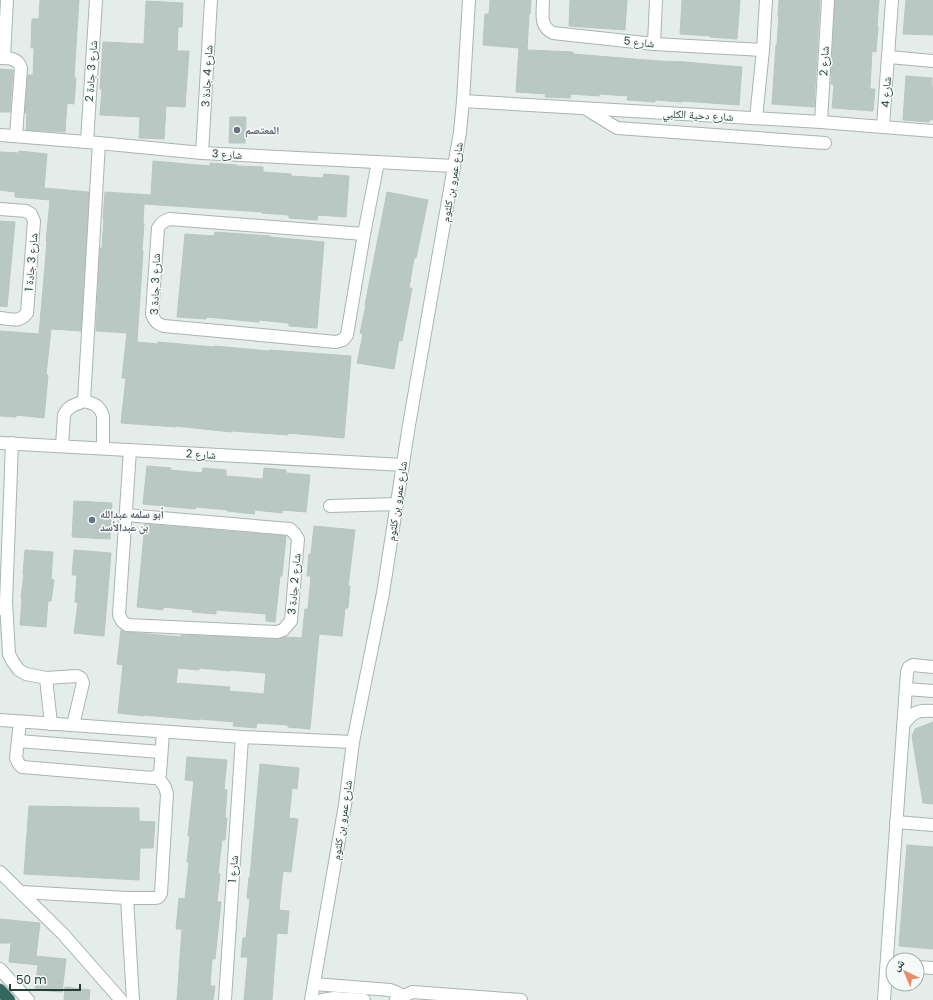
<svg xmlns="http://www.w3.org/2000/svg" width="933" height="1000" font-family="Poppins,'Noto Naskh Arabic',sans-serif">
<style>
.building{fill:#bac8c3;stroke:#b8c6c1;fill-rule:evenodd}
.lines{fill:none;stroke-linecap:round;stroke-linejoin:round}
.minor-casing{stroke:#a8b5b1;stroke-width:14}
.highway-casing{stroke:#c2c9c7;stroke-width:14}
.minor{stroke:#fff;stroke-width:12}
.highway{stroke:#33685f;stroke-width:12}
.worship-dot{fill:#6b7280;stroke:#f5faf8;stroke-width:1.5}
.labels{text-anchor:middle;stroke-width:3;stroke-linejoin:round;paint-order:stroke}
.street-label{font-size:11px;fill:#253e38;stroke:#f5faf8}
.worship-label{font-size:11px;font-weight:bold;fill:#5b616d;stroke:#f5faf8;text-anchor:start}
</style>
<rect width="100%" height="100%" fill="#e5edea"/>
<g class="building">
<polygon points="40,0 79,0 74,78 76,78 74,104 67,103 65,132 26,130 27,113 25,113 28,75 33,75 34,48 31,48 32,19 39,19"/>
<polygon points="490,0 531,0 530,14 529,14 527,50 573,52 573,54 659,61 685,62 742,67 739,105 682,101 682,102 655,100 655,102 627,100 628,96 599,94 599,96 571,94 570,98 545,97 546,94 516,92 519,48 483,45 485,14 489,14"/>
<polygon points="570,0 627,0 625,30 569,26"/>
<polygon points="682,0 740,0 737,39 710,37 711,36 680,34"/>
<polygon points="779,0 820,0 814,107 772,104 776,45 777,45 779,16 778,16"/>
<polygon points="835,0 879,0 877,27 878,27 876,52 872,51 870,89 875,89 873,111 832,108 834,85 831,84"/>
<polygon points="906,0 933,0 933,35 903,34"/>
<polygon points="146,1 183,3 182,27 178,27 177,51 189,51 185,107 166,106 164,139 139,138 140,117 100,115 102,89 100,89 103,42 144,44"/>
<polygon points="0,69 13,70 10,112 0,112"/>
<polygon points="906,76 932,78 932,87 933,87 933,120 929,120 929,122 903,120"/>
<polygon points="230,117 246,117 245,143 229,143"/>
<polygon points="19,151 47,154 44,188 89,192 81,331 51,329 46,375 48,375 44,418 16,415 16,417 0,416 0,331 39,334 45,266 47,241 46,241 50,200 15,197 15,192 0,190 0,152 19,153"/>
<polygon points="153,161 210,166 210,163 237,165 237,166 263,167 263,172 291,174 291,176 323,178 324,174 349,176 346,217 318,215 317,220 289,218 289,215 262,213 262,212 144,204 143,223 144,224 142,251 143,251 137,342 158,344 158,342 214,347 214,346 269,351 270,350 351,356 344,438 288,433 288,435 232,431 231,432 176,426 176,427 121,423 126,378 122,378 127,333 96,331 100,248 102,248 104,219 103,219 105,192 151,195"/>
<polygon points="387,192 428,200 416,258 414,258 409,288 412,288 402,341 399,340 394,369 357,363 363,334 360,333 366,305 365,305"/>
<polygon points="0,221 15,222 7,307 0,306"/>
<polygon points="215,232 270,236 270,237 324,242 317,328 289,326 289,323 259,320 259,322 206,317 206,319 177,317 185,234 214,236"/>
<polygon points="147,466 171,468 170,470 202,473 203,468 226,470 226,476 263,479 264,468 286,470 286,473 310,475 306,512 282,510 282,513 255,510 254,514 227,511 228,510 196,507 195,509 143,504"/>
<polygon points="74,501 112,503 110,539 72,537"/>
<polygon points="145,524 286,536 282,576 280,576 275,622 266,621 266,614 216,610 216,614 192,612 193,610 163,607 163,610 137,607"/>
<path d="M314 526 355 530 348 586H350L348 608H345L342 636 319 634 310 729 288 727V725L257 723 256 728 233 726 234 722 200 719 199 720 144 715V716L118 713 123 665 117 664 121 630 127 632 181 637V635L277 639 284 637 302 638 305 609H308L311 576H307L309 554H311ZM178 668 199 670V668L230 671V670L266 673 264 694 229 691 230 687 176 683Z"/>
<polygon points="25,550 53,552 51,579 54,580 51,601 48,601 46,627 20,625 22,599 21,598 24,574 23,574"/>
<polygon points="74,550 111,553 104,636 74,633 78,603 75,602 77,575 72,575"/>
<polygon points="933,722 933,804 923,803 912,736 915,729"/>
<polygon points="187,757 227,760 224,789 227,790 225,818 227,818 225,840 222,840 218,874 220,874 217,902 221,902 215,959 212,959 210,986 215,986 213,1000 177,1000 182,929 176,929 179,898 185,899 189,862 187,862 190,836 188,836 194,781 185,780"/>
<polygon points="260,764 299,768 297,789 292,788 289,818 298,819 291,872 283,871 279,910 289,911 287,934 277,933 272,1000 244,1000 248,957 241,957 243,938 246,938 250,899 247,898 249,877 250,877"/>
<polygon points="29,806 139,808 139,821 155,822 153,848 140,848 139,880 24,874"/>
<polygon points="907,845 933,847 933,949 899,946"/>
<polygon points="0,919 40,923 36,956 66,959 62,992 35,990 38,965 9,962 11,943 0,943"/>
<polygon points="65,987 90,990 89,1000 64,1000"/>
</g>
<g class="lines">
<g class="minor-casing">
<g id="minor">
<path d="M543 0C543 14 539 26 553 33L654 44 763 50"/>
<polyline points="654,44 656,0"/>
<polyline points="889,57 933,61"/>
<path d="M0 58C9 58 18 58 21 68L16 136"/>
<polyline points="4,58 7,0"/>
<polyline points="463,101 821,122 933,131"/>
<polyline points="586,109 617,128 825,143"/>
<polyline points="756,118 763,50 766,0"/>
<polyline points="821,122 828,0"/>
<polyline points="883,126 892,0"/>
<polyline points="0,135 99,143 202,153 454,166"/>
<polyline points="87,142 96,0"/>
<polyline points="202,153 211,0"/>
<path d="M0 209 26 211 31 214 34 221 27 313C19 323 12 319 0 318"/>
<path d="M364 234 170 219C165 220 161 223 158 228L152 314C154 321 157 324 164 326L336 342 343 340 347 335 364 234 378 162"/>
<polyline points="84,401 99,143"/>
<polyline points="0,443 403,465"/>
<polyline points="62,446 64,415 67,410 72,406 84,401 91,403 97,406 101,411 103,416 103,448"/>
<polyline points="330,506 397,504"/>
<polyline points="126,515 290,529 295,534 298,539 291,621 283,630 277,632 127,625 122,621 119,615 130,450"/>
<polyline points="6,602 9,654 13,662 19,670 26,674 46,678"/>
<polyline points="0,609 3,607 6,602 12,443"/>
<polyline points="906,689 933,691"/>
<polyline points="0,720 242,737 353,742"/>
<polyline points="20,722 16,758 19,764 22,767 153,778 160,774 163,732"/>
<polyline points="51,724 46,678 77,676 81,678 83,683 73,725"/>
<path d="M903 725C913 712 917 710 933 711"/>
<polyline points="18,741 161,752"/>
<polyline points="896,822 933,825"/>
<polyline points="0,872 63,934 121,1000"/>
<polyline points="21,892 127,898 133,1000"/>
<path d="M127 898H155C159 898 160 896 161 893L167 794 165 787 157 776"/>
<polyline points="917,967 933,968"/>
<polyline points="0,969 28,1000"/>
<path d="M314 984 390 990C396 992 402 994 404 1000"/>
<polyline points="225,1000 242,737"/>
<polyline points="311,1000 345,805 353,742 383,593 409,425 460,132 463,101 469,0"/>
<polyline points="322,1000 334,998 364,1000"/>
<polyline points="396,1000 412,992 521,1000"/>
<polyline points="884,1000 907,672 909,667 913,665 933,667"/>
</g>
</g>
<g class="highway-casing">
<polyline id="highway" points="0,990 9,1000"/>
</g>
<use href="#minor" class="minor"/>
<use href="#highway" class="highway"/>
</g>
<g class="worship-dot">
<circle cx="237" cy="130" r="4"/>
<circle cx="92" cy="520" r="4"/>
</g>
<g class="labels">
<g class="street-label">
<text transform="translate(639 42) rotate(6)" y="4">شارع 5</text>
<text transform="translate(824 61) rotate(-87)" y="4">شارع 2</text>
<text transform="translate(91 71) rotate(-86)" y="4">شارع 3 جادة 2</text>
<text transform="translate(207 76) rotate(-87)" y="4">شارع 4 جادة 3</text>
<text transform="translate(886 92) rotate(-86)" y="4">شارع 4</text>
<text transform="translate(698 115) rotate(3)" y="4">شارع دحية الكلبي</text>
<text transform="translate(227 154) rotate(3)" y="4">شارع 3</text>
<text transform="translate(452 182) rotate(-80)" y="4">شارع عمرو بن كلثوم</text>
<text transform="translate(31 262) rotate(-85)" y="4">شارع 3 جادة 1</text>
<text transform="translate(155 284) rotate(-88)" y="4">شارع 3 جادة 3</text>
<text transform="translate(201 454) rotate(3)" y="4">شارع 2</text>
<text transform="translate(397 501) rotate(-81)" y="4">شارع عمرو بن كلثوم</text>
<text transform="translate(294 584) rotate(-85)" y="4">شارع 2 جادة 3</text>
<text transform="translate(342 820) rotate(-81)" y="4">شارع عمرو بن كلثوم</text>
<text transform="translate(233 869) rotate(-86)" y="4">شارع 1</text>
</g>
<g class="worship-label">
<text x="245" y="134">المعتصم</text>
<text x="100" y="518">أبو سلمه عبدالله<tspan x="100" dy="13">بن عبدالأسد</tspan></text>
</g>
</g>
<g transform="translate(905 972) rotate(316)"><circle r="19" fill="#f5faf8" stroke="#a2afab"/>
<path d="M0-3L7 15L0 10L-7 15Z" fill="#e78d69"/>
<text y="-6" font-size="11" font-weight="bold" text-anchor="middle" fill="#253e38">ش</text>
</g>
<path d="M10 984v6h70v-6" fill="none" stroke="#253e38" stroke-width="2"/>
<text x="16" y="984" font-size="12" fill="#253e38" stroke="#f5faf8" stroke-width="3" paint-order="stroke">50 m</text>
</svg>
